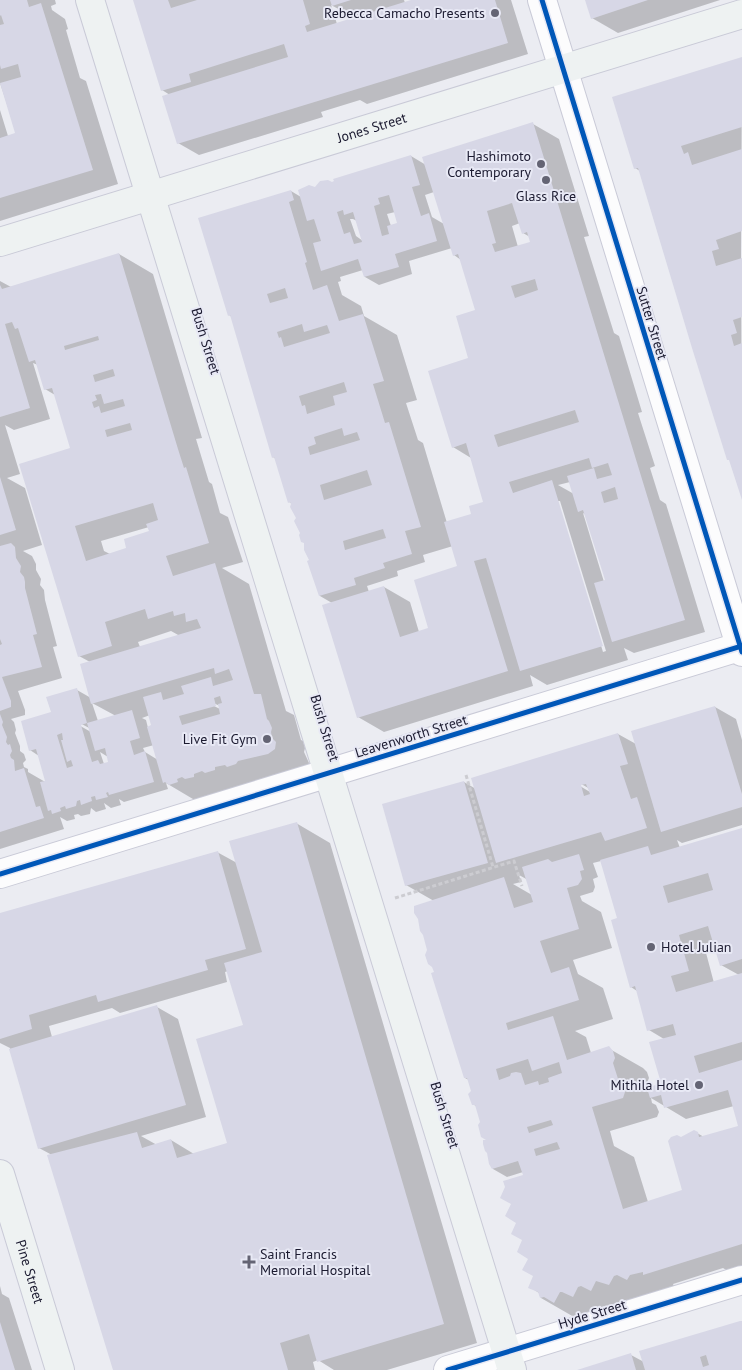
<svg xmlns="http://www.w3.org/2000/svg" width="742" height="1370" font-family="'PT Sans',sans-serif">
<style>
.shadow{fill:#0003;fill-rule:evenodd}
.building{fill:#d7d7e6;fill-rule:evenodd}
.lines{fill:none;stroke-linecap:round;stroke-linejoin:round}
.minor-casing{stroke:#c9cad7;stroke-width:30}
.tertiary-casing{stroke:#c9cad7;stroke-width:30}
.secondary-casing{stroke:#c9cad7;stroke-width:30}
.path{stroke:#ccccd1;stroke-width:3;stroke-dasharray:4 2.5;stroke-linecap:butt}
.minor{stroke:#fcfcfd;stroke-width:28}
.tertiary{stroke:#fcfcfd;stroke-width:28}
.secondary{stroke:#eef2f2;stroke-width:28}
.cycleway-casing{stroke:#e8e9f5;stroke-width:8}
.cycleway{stroke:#0057b8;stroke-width:5}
.poi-dot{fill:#646474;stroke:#e8e9f5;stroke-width:2}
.labels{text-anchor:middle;stroke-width:4;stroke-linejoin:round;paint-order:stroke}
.poi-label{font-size:14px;fill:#1b1a30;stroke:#e8e9f5;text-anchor:end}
.street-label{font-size:14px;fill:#1b1a30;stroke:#e8e9f5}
</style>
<rect width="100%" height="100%" fill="#ebecf2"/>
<g class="shadow">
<polygon points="0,0 55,0 56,4 51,6 52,10 65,19 68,29 66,30 80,78 86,81 118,184 0,221 0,110 8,136 17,134 0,83"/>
<path d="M134 0H404L405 3 416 0H511L528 54 367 104 360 100 321 112 323 117 199 155 178 143 170 95 162 90ZM331 5 355 18 337 24Z"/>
<polygon points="587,0 720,0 618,33 592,18"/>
<polygon points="742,58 741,254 742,497 640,171 635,168"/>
<path d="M533 124 559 139 589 236 584 237 614 333 619 336 642 412 638 413 655 466 650 468 660 500 666 504 705 632 634 653 624 648 628 660 547 685 530 675 533 686 384 732 358 717 332 603 320 596 312 560 293 504 289 502 276 459 273 457 232 317 229 315 291 191 301 197 316 188 411 156 426 165ZM434 192 444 224 432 217 425 195ZM395 212 399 224 391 226 387 214ZM350 219H353L357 221 363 241 356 236ZM520 223 523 233 530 237 532 242 518 247 512 226ZM452 248 454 255 461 260 477 311 472 358 453 447 471 458 485 502 473 515 447 523 423 443 418 440 406 403 417 400 397 335 364 316 361 306 342 295 338 282 341 281 340 277 363 270 365 277 379 285 412 274 409 261ZM570 482 574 494 558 485ZM557 501H560L606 651 603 652ZM583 513 586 515 607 581 604 582ZM453 546 459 567 430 629 419 632 410 602 384 587 369 592 367 586 398 576 397 571 425 562 423 555Z"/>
<path d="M119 254 153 274 202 438 196 439 209 482 212 484 220 513 228 517 243 562 222 568 249 584 286 711 294 715 301 740 303 741 305 748 304 752 309 763 308 769 198 802 166 783 168 789 124 802 119 799 121 805 111 808 104 803 106 809 96 812 91 808 90 814 81 816 78 814 74 815 75 819 67 821 60 817 64 829 0 849V281L11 287ZM33 363 38 365 45 389 55 395 73 449 45 545 79 656 90 662 91 698 77 690 52 713 30 750 39 756 47 783 28 772V769L24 767 23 763 26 760 24 754 20 751V746L15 733 16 730 14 722 11 719 25 715V710L18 691 62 678 53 647 57 646 45 600 44 590 40 585 41 579 36 570V564L32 556 23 551 42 545 25 488 7 478 20 474 5 425 14 430 50 419ZM149 527 150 532 128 549 110 554 104 551 101 541ZM171 631 180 636 140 647 138 642ZM211 702 220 706V709L210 704ZM92 703 116 716 98 721ZM150 715 153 725 148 728 146 720 142 718ZM76 721 91 729V732L75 723ZM154 745 158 760 145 752 143 748ZM100 752 108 757 110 762 104 764Z"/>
<path d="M715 707 736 719 742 740V825L682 843 677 840 680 848 742 830V1274L736 1276 723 1268 673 1284 676 1291 574 1317 541 1298 539 1293 530 1287 534 1275 518 1222 524 1176 523 1172 507 1177 493 1169 489 1140 477 1107 473 1104 472 1091 469 1080 465 1078 429 950 434 901 406 885 464 782 476 789 618 734 636 744ZM576 781 590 789V792L575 783ZM601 861 620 918 631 987 637 991 649 1030 664 1039V1084L648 1088 647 1083 649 1078 647 1072 643 1068 608 1048 591 1053 586 1037 575 1031 613 1019 603 988 578 974 573 960 612 948 601 912 582 901 580 896 593 892 595 887 593 879 598 877 593 863ZM519 875 528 880 532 895 513 884 521 882ZM716 946 721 965 739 975 714 983 705 949ZM651 1098 686 1119 734 1106 740 1127 704 1137 697 1133 681 1139 682 1192 648 1202 634 1157 614 1146 610 1131 657 1117 659 1112 656 1105 652 1103Z"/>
<path d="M296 823 330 843 477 1343 387 1370H334L318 1360 313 1362 315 1370H114L52 1155 39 1148 10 1048 0 1043V914L217 852 237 863ZM228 971 245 1026 228 1144 194 1154 171 1140 157 1145 141 1136 206 1117 178 1019 157 1007 52 1037 49 1026 112 1008 120 1013 227 982 225 972Z"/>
<polygon points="0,1286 2,1294 9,1298 32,1370 0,1370"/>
<polygon points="742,1322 742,1370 580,1370 631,1355 644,1362"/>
</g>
<g class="building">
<polygon points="0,0 27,0 29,7 41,3 93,170 0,198 0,138 15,133 0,83 21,77 18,64 1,69 0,65 0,25 4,24 1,15 0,16"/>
<polygon points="133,0 168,0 171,8 197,0 303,0 310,24 305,26 307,32 411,0 495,0 508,43 177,144 162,96 288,57 284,44 189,74 191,82 161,91"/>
<polygon points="330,0 351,0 332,6"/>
<polygon points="585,0 648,0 591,19"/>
<polygon points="742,57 742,127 681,146 684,154 688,152 692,165 742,149 742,231 716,240 719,249 712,251 716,266 742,258 742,317 733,320 737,333 731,335 734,346 742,343 742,500 729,460 727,460 692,348 638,168 634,169 612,97"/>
<path d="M533 122 685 620 612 642 594 583 605 580 583 510 578 512 567 476 594 468 597 479 612 475 608 463 592 468 589 458 509 482 513 493 552 480 603 646 520 671 486 558 474 561 508 671 357 718 322 605 384 586 400 637 428 628 414 580 457 566 444 522 471 514 469 506 483 502 466 443 452 448 428 371 468 358 456 316 475 310 458 254 453 256 422 157ZM512 203 522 234 527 232 530 242 495 252 492 244 496 243 487 211ZM535 279 538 290 515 298 511 286ZM575 410 579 422 498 447 494 435ZM615 487 618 499 604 503 601 492Z"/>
<path d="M411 155 420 185 412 187 421 216 429 213 437 241 395 254 399 267 364 277 358 259 321 271 313 243 321 241 314 219 307 221 298 190 309 185 315 187 320 181 328 180 332 182 334 181 333 179ZM389 195 397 223 387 226 389 234 382 236 374 206 380 204 378 198ZM343 210 344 215 353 212 362 242 354 244 350 232 344 234 337 212Z"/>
<path d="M291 190 294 200 289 202 307 262 305 263 313 290 327 285 339 321 363 314 384 381 373 384 385 423 389 422 421 527 405 531 412 554 383 563 385 568 354 578 356 585 319 596 307 561 309 560 304 550V543L301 542 299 535 300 533 294 521 296 518 290 507 291 504 290 502 288 503 274 457 272 458 230 315 228 316 198 218ZM285 288 288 298 270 303 267 294ZM302 324 304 332 327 325 330 333 284 347 281 337 279 338 277 332ZM344 382 347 392 333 396 335 405 307 414 305 405 302 406 299 396ZM342 428 344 436 357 432 360 440 310 455 308 447 316 444 314 437ZM367 470 372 485 324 500 320 485ZM383 529 386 538 345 550 343 541Z"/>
<path d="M119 253 178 449 184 468 186 467 209 543 166 556 173 576 215 563 254 694H261L267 719 269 721 272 728 271 732 272 738 276 742 275 749 268 754 238 761 236 764 227 767 225 765 215 767V770L205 773 202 771 194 774V777L185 779 182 777 177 779 178 782 169 785 165 782 163 783 147 727 151 725 143 697 161 692 163 700 184 694 181 686 211 677 213 686 233 680 229 669 215 674 214 668 91 704 80 664 201 628 197 619 186 622 185 613 174 616 173 611 148 619 145 609 105 622 112 646 78 657 19 464 70 448 52 388 44 390 35 360 29 362 18 328 15 329 12 322 5 324 30 408 0 417V285L2 289ZM98 336 99 340 65 350 64 346ZM113 369 115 376 95 382 93 375ZM101 394 104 404 123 399 125 406 101 413 99 406 94 408 92 402 97 400 95 395ZM130 423 132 430 107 437 105 430ZM153 503 158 520 146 524 149 531 124 539 126 548 86 561 75 526ZM220 696 222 703 218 704 220 714 182 725 179 716 216 706 214 698Z"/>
<polygon points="0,477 16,530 0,535"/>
<polygon points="11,543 15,547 16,558 21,566 20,572 24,577 25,582 25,588 37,634 33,635 42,667 2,677 11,701 11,707 0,711 0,645 2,644 0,639 0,546"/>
<path d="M77 688 87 723 81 725 92 762 98 760 100 764 108 762 105 748 95 751 87 723 132 710 140 738 130 741 134 755 145 751 154 782 109 795 108 792 106 793 108 797 96 800 95 796 91 797 92 801 81 805 80 800 77 801 76 806 66 809 65 806 60 808 61 811 52 814 51 810 48 811 40 782 45 781 36 749 29 751 21 721 51 712 46 697ZM62 733 63 740H61L67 762 71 760 73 766 67 768 57 735Z"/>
<polygon points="715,706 742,794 742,807 661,832 631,731"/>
<polygon points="0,714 3,722 2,725 7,737 6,742 8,745 10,744 12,751 10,755 11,758 14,760 15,771 24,768 36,807 40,806 44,818 0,832"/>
<path d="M618 733 628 764 620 766 631 799 637 797 647 828 605 841 601 832 496 863 471 778ZM586 784 590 794 584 796 581 785Z"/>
<polygon points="464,781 488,863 405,886 382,804"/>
<polygon points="297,822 444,1324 317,1362 309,1334 280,1343 288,1370 113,1370 47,1155 137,1132 142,1148 171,1139 177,1158 227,1143 196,1039 243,1025 224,963 262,952 229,841"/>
<path d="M742 828V959L720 966 708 926 679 935 689 971 671 976 676 992 742 973V1042L694 1056 699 1073 742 1060V1244L643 1275V1272L630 1275 627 1280 617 1275 614 1276 609 1285 596 1281 591 1291 581 1286 578 1287 573 1297 562 1292H560L554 1303 544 1297 540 1298 538 1292 528 1288 533 1276 522 1270 528 1259 517 1252 522 1240 511 1234 516 1223 505 1216 511 1204 500 1198 505 1187 503 1181 523 1175 518 1161 492 1169 489 1164 487 1153 485 1151 483 1144V1140H486L481 1137 478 1125 480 1122 475 1105H472L468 1094 471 1091 467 1078H464L431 973 434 972 432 967 428 964 425 955 427 950 423 935 420 931 418 919 414 913V906L504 877 514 908 533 902 522 867 548 859 552 862 579 854 584 870 580 871 582 879 578 885 567 888 579 929 540 941 551 973 569 967 579 1000 506 1023 508 1030 553 1016 567 1060 609 1046 613 1051 615 1058 613 1063 619 1082 623 1084 625 1092 623 1098 592 1107 623 1209 682 1190 668 1141 671 1137 677 1135 681 1137 694 1130 698 1132 699 1137 738 1126 728 1090 664 1108 661 1095 650 1098 647 1088 661 1083 649 1042 676 1035 673 1024 647 1031 635 986 630 988 611 920 617 918 600 860 648 846 651 855ZM708 873 713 890 668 903 663 886ZM528 1059 532 1071 559 1062 562 1073 548 1078 549 1082 539 1085 538 1081 525 1085 521 1073 516 1072 511 1073 510 1076 499 1080 496 1069ZM551 1120 553 1125 529 1133 527 1127ZM557 1142 560 1149 536 1156 534 1149Z"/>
<polygon points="218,851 246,949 205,960 208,970 98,1002 96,995 29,1015 32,1029 0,1039 0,913"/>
<polygon points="157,1005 186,1105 38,1149 9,1049"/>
<path d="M740 1321H742V1370H645L639 1351ZM706 1355 709 1365 703 1367 700 1357Z"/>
<polygon points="0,1322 15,1370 0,1370"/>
<polygon points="631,1353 636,1370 577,1370"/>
</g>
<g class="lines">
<g class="minor-casing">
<polyline id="minor" points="542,0 742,652"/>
</g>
<g class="tertiary-casing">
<g id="tertiary">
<polyline points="0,874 742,646"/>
<polyline points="448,1370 742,1280"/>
</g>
</g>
<g class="secondary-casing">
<g id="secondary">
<polyline points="90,0 512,1370"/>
<path id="s1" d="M0 242 742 14"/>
<path id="s2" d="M0 1174 60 1370"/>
</g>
</g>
<g class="path">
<polyline points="466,775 493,867"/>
<polyline points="395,898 514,861 522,886"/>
</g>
<use href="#minor" class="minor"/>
<use href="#tertiary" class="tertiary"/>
<use href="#secondary" class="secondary"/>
<g class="cycleway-casing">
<g id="cycleway">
<polyline points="542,0 742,652"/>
<polyline points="0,874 742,646"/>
<polyline points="448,1370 742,1280"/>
</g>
</g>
<use href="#cycleway" class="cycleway"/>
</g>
<g class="poi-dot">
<circle cx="495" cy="13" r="5"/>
<circle cx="541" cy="164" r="5"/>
<circle cx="546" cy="180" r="5"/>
<circle cx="267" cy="739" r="5"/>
<circle cx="651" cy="947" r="5"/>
<circle cx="699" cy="1085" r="5"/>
<path d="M246.5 1254.5h5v5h5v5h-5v5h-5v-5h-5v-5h5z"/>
</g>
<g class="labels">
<g class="poi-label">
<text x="485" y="18">Rebecca Camacho Presents</text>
<text x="531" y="161">Hashimoto<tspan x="531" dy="16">Contemporary</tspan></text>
<text x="546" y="201" text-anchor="middle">Glass Rice</text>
<text x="257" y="744">Live Fit Gym</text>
<text x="661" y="952" text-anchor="start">Hotel Julian</text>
<text x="689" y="1090">Mithila Hotel</text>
<text x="260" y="1259" text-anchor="start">Saint Francis<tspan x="260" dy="16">Memorial Hospital</tspan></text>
</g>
<g class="street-label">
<text dy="5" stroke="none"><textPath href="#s1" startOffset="389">Jones Street</textPath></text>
<text transform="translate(652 323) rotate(73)" y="5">Sutter Street</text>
<text transform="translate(206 341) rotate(73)" y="5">Bush Street</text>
<text transform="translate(325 728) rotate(73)" y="5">Bush Street</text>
<text transform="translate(411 736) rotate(-17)" y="5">Leavenworth Street</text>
<text transform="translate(445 1115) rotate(73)" y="5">Bush Street</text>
<text dy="5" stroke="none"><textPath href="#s2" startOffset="102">Pine Street</textPath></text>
<text transform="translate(592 1314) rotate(-17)" y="5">Hyde Street</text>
</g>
</g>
</svg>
